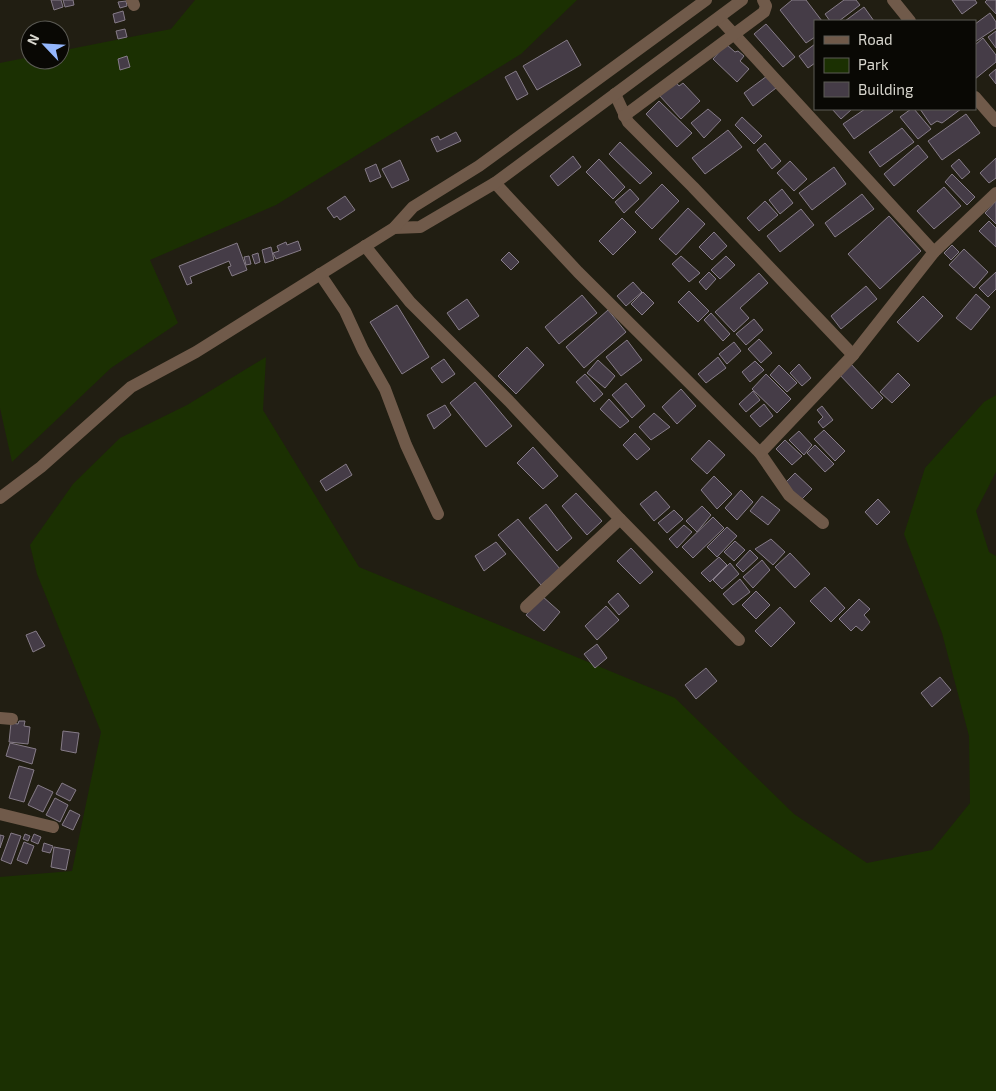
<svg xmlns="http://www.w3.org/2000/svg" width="996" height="1091" font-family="'Exo 2',sans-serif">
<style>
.green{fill:#1b3002}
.building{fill:#453c47;stroke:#867c88}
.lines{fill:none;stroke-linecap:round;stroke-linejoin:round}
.minor{stroke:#705a4a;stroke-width:12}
</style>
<rect width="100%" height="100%" fill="#211e12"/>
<g class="green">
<polygon points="195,0 577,0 521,54 276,205 150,260 178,323 111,368 12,462 0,408 0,63 30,57 30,60 60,60 60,51 171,29"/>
<polygon points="266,357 263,410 359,567 675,698 794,814 867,863 932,850 970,803 969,736 942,633 904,534 925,468 984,402 996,395 996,472 976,511 989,552 996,556 996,1091 0,1091 0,877 72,871 101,732 37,574 30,545 73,484 120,438 187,405"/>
</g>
<g class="building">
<polygon points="51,0 61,0 63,7 54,10"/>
<polygon points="63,0 73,0 74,5 65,7"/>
<polygon points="792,0 806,0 822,21 815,21 815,37 806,43 780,10"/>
<polygon points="844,0 856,0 860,5 839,21 830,21 825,14"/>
<polygon points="952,0 975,0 977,3 962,14"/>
<polygon points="987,0 996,0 996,14 985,2"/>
<polygon points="126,1 127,6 120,8 118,2"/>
<polygon points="864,7 874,21 845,21"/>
<polygon points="123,11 125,20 115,23 113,14"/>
<polygon points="990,13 996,22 996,28 975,42 975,24"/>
<polygon points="766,24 795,57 783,67 754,34"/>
<polygon points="125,29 127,37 118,39 116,31"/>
<polygon points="996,31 996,48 988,37"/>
<polygon points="983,38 996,55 996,62 975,79 975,45"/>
<polygon points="567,40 581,65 537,90 523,66"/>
<polygon points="726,44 735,52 738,51 744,56 740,61 749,69 737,82 713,59"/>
<polygon points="815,44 815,63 808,68 799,56"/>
<polygon points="127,56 130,67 120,70 118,59"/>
<polygon points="996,69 996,84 989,75"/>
<polygon points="516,71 528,94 517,100 505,77"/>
<polygon points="767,76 776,88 753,106 744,93"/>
<polygon points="674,80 679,86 683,83 700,101 681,119 659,95"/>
<polygon points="659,101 692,133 677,147 646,114"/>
<polygon points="708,109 721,120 704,138 691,123"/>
<polygon points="832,109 852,109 841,119"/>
<polygon points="865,109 891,109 893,111 854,139 843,124"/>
<polygon points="911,109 914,109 931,129 918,139 900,117"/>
<polygon points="920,109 961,109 942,123 937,121 931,125"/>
<polygon points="966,114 980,133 942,160 928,141"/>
<polygon points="742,117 762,136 754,144 735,125"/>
<polygon points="902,128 914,142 880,167 869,152"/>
<polygon points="728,130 742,147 705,174 692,158"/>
<polygon points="456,132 461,141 437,152 431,139 438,136 440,140"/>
<polygon points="620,142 652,173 640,184 609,154"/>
<polygon points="765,143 781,161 772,169 757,150"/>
<polygon points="918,145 928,157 894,186 884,174"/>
<polygon points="573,156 581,167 558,186 550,176"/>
<polygon points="996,158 996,178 989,183 980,173"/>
<polygon points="599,159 625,187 613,199 586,172"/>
<polygon points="959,159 970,172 962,179 951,166"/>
<polygon points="400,160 409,180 392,188 382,169"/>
<polygon points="790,161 807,179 794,191 777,173"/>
<polygon points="376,164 381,177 370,182 365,169"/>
<polygon points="834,167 846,184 812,210 799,193"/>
<polygon points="952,174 975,197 967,205 945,182"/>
<polygon points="662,184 679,201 652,229 635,212"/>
<polygon points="944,187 961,206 934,229 917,211"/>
<polygon points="630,189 639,199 624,213 615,202"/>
<polygon points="782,189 793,203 780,214 769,200"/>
<polygon points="862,194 874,209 835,237 825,223"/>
<polygon points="345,196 355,210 340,220 337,216 334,218 327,208"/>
<polygon points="765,201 778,215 759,231 747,218"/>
<polygon points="996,201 996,224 985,213"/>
<polygon points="688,208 705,224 676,255 659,239"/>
<polygon points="801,209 814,225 780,252 767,236"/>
<polygon points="889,216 921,251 880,289 848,254"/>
<polygon points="622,218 636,232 613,255 599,241"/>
<polygon points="989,221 996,228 996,247 979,231"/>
<polygon points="714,232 727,246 712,260 699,247"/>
<polygon points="298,241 301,250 276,259 273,253 279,251 277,246 286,242 287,245"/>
<polygon points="237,243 247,270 232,276 228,267 231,266 229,261 190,277 192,283 187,285 179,266"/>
<polygon points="952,245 959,252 951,260 944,253"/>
<polygon points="271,247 274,260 265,263 262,250"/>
<polygon points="964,249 988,272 974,288 949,265"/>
<polygon points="509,252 519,262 511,270 501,260"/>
<polygon points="258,253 260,262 255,264 252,255"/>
<polygon points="249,256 251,264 246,265 244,257"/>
<polygon points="681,256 700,273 689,282 672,264"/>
<polygon points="726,256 735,265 720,279 711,270"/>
<polygon points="709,272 716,279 706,290 699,282"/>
<polygon points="996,272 996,289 988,297 979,288"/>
<polygon points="759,273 768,283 740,308 749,318 734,332 715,312"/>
<polygon points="633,282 642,292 626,306 617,296"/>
<polygon points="866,286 877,299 841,329 831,316"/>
<polygon points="689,291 709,311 698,322 678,302"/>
<polygon points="643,292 654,303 642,315 631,304"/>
<polygon points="976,294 990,307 971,330 956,318"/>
<polygon points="582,295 597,313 559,344 545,327"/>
<polygon points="923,296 943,316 918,342 897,322"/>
<polygon points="467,299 479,316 459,330 447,313"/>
<polygon points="397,305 429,357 402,374 370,322"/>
<polygon points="608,310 626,332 584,368 566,347"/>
<polygon points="711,313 730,334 723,341 704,320"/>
<polygon points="754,319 763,330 746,345 736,334"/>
<polygon points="759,339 772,353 761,363 748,349"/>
<polygon points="627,340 642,360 621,376 606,357"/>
<polygon points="734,342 741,351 727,364 719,354"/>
<polygon points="527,347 544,365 516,394 498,376"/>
<polygon points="718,357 726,368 706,383 698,374"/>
<polygon points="444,359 455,374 442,383 431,368"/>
<polygon points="598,360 615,376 605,388 587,373"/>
<polygon points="755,361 764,370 750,382 742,372"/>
<polygon points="849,362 883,398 872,409 838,373"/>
<polygon points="799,364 811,378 802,386 790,373"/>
<polygon points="779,365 797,383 787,392 770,375"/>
<polygon points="898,373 910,385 892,403 880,392"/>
<polygon points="585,374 603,394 594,402 576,382"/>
<polygon points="766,374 791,399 777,413 752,389"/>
<polygon points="475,382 512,426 486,447 450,403"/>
<polygon points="626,383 645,406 632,418 612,395"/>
<polygon points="681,389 696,406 677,424 662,407"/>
<polygon points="753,391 760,400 746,412 739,404"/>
<polygon points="609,399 629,421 620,428 600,409"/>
<polygon points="764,404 773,416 760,427 750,416"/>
<polygon points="445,405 451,415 434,429 427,415"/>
<polygon points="822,406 833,420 823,428 818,422 823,417 817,410"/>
<polygon points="654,413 670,427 651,440 639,427"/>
<polygon points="824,430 845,451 835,461 814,439"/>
<polygon points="799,431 812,445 804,455 789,440"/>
<polygon points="635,433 650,449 637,460 623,445"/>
<polygon points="709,440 725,455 707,474 691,459"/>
<polygon points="785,440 802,456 792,465 776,449"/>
<polygon points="815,445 834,464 825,472 807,453"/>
<polygon points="533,447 558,476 543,489 517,463"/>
<polygon points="346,464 352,475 326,491 320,481"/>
<polygon points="795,473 812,489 801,500 785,483"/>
<polygon points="714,476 732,494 717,509 701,490"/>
<polygon points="741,490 753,502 737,520 725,508"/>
<polygon points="656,491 670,507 654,521 640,504"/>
<polygon points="576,493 602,521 587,535 562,506"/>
<polygon points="762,496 780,510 768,525 750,511"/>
<polygon points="878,499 890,512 877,525 865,512"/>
<polygon points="546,504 572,538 557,551 529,518"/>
<polygon points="702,506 711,515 697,532 686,521"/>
<polygon points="674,510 683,519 667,533 658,523"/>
<polygon points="713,517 724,528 693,558 682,547"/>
<polygon points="518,519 560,569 541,585 498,535"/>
<polygon points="684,525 692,532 677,548 669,539"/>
<polygon points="727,527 737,536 717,557 707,547"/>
<polygon points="771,539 785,552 773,565 755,549"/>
<polygon points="735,541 745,550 734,561 724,552"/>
<polygon points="496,542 506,554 484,571 475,556"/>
<polygon points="631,548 653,572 640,584 617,561"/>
<polygon points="750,550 758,558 743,572 736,565"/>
<polygon points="790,553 810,574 795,588 775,567"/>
<polygon points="719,557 727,565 710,582 701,573"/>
<polygon points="762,560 770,570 753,588 743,577"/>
<polygon points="730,563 739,574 722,589 713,580"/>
<polygon points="740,579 750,592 733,605 723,594"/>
<polygon points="825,587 845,608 831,622 810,601"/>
<polygon points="756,591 770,605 756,619 742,605"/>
<polygon points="618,593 629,606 619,615 608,602"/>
<polygon points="542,596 560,612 544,631 526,615"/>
<polygon points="859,599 870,609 864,615 870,622 862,631 856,626 851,631 839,619"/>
<polygon points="606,606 619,620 597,640 585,626"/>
<polygon points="780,607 795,623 771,647 755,631"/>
<polygon points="36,631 45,646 33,652 26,635"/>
<polygon points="597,644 607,658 595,668 584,654"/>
<polygon points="706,668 717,681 696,699 685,685"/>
<polygon points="940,677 951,690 932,707 921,693"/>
<polygon points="19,721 25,721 24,726 30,727 28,744 9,742 11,723 18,724"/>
<polygon points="63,731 79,733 76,753 61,750"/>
<polygon points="10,743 36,749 32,764 6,756"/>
<polygon points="19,766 34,770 24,802 9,798"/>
<polygon points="62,783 76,790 70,801 56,794"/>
<polygon points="38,785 53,792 43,812 28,805"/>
<polygon points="55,798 68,805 60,822 46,815"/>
<polygon points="70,810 80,815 73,830 62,825"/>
<polygon points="11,833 21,836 11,864 1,860"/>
<polygon points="25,834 30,836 28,841 23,839"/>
<polygon points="34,834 41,837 38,844 31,841"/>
<polygon points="0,835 4,836 0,848"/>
<polygon points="24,842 34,846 27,864 17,860"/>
<polygon points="44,843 53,846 50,853 42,851"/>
<polygon points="54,847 70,850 66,870 51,867"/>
</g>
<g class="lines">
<g class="minor">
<polyline points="132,0 134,5"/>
<polyline points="893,0 910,21"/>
<polyline points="719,18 934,252"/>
<polyline points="615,94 628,122 693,187 853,355"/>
<polyline points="975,97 996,121"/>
<polyline points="624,116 764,12 766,6 763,0"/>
<polyline points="495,183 578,272 760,453 789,495 823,523"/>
<polyline points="394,228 420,227 495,183 742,0"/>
<polyline points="365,246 410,302 509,401 620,519 739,640"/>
<polyline points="320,274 345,311 363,350 385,389 406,445 438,514"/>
<polyline points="760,453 853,355 934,252 996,193"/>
<polyline points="0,498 41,467 131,387 196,352 394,228 413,207 479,166 706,0"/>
<polyline points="526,607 620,519"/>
<polyline points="0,718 12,719"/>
<polyline points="0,814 53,827"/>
</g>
</g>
<rect x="814" y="20" width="162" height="90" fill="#090804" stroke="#5c5b55"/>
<rect x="824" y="36" width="25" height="8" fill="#705a4a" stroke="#5c5b55"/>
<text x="858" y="45" font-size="15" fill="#d9d7cf">Road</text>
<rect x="824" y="58" width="25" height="15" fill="#1b3002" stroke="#5c5b55"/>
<text x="858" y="70" font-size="15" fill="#d9d7cf">Park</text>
<rect x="824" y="82" width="25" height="15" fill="#453c47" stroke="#5c5b55"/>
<text x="858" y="95" font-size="15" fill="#d9d7cf">Building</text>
<g transform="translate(45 45) rotate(295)"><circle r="24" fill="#090804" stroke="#5c5b55"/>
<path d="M0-4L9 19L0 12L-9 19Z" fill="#94b7fd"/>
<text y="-8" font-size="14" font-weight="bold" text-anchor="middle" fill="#d9d7cf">N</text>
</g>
</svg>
